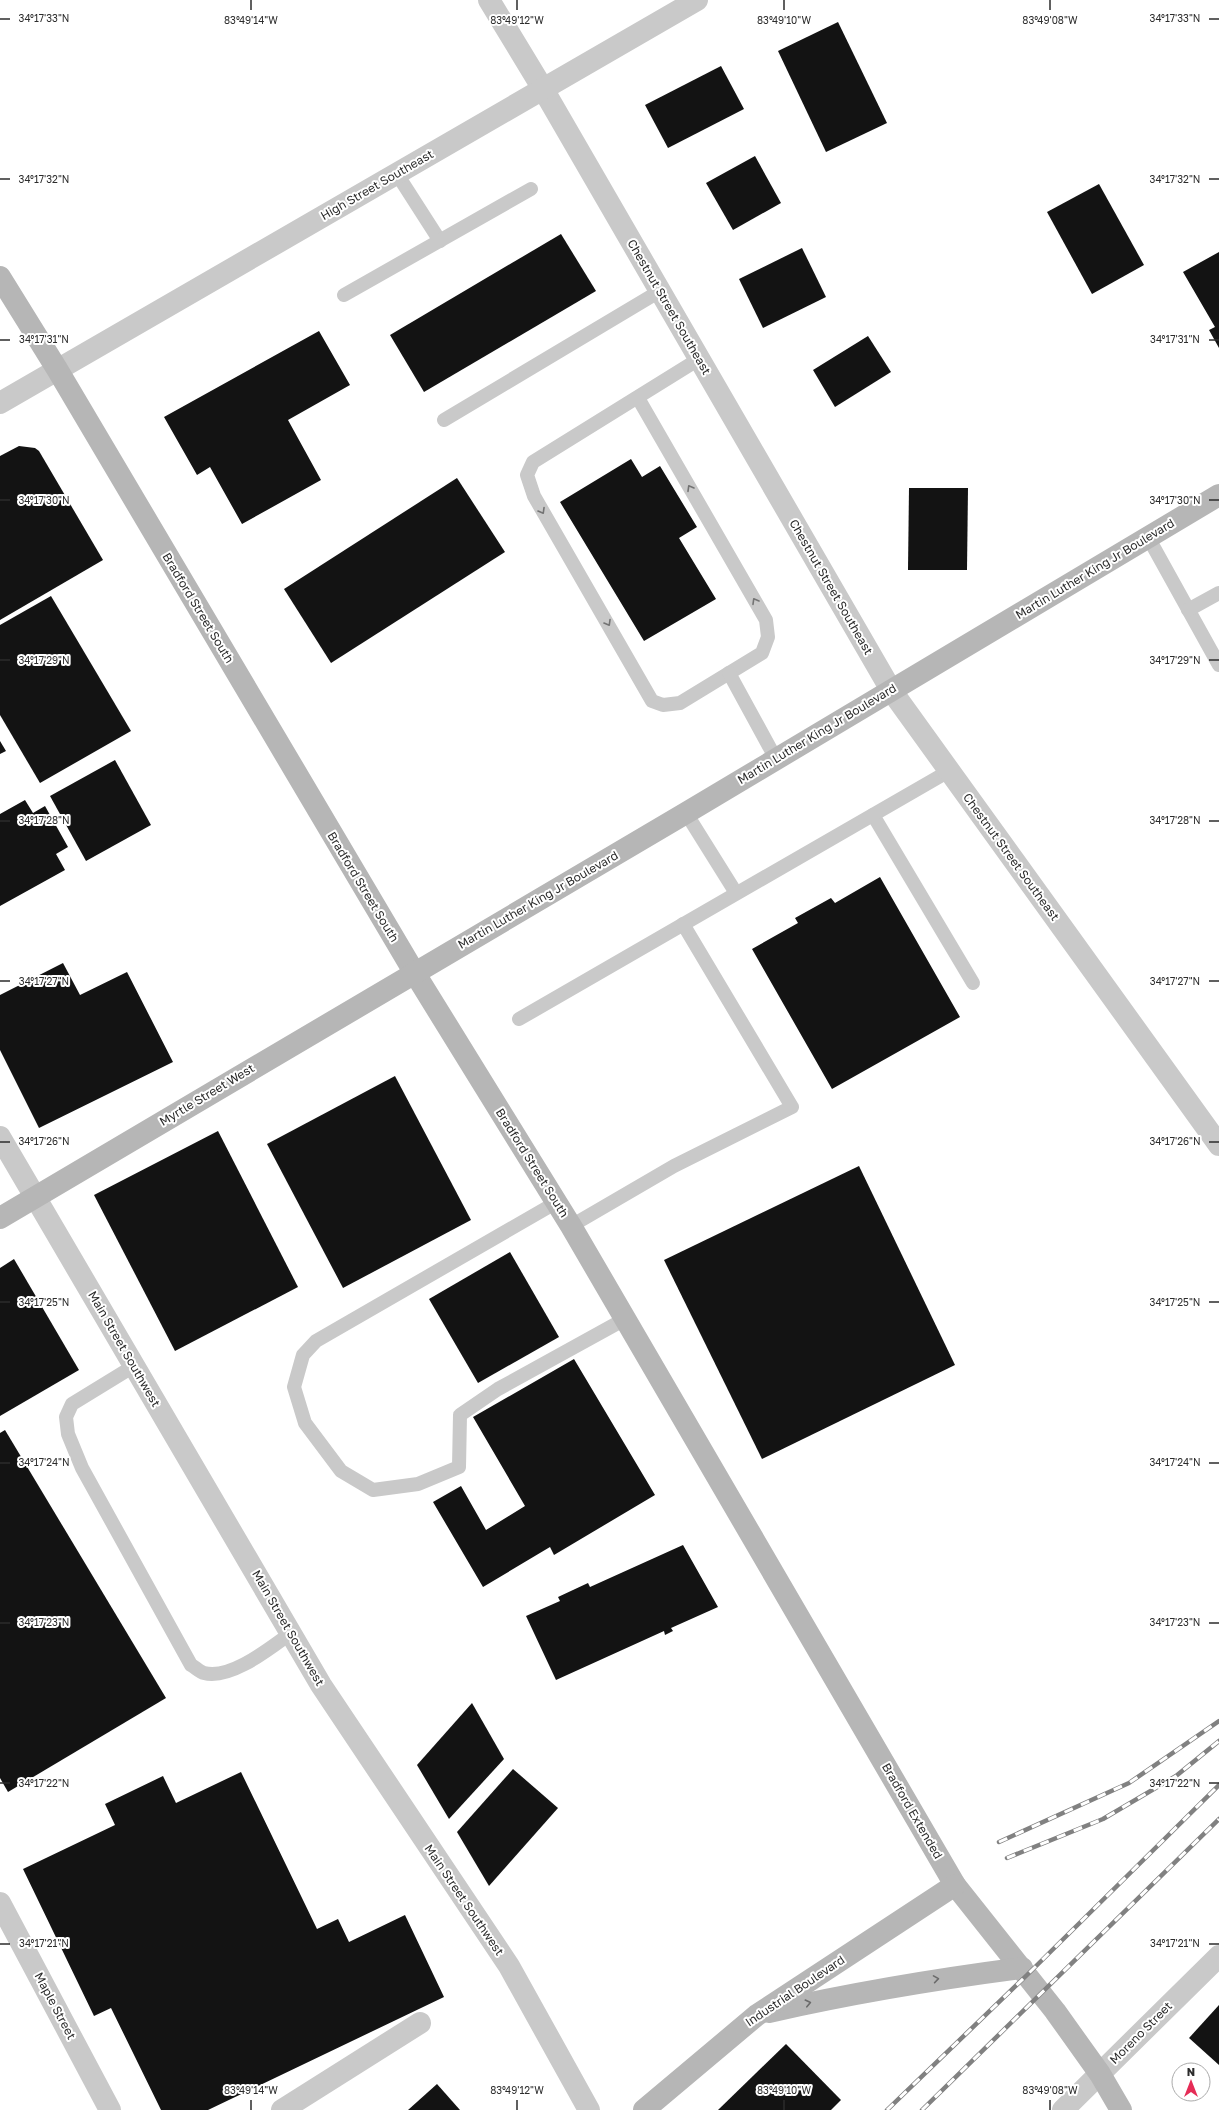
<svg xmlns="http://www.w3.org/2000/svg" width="1219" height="2110" font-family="'Golos Text',sans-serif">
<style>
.building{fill:#131313}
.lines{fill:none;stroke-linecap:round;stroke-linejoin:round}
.lane{stroke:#c9c9c9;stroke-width:14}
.street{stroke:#c9c9c9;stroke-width:22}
.secondary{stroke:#b6b6b6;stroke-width:22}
.rail-casing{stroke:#818181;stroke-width:4.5}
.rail{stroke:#fff;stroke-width:3;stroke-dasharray:9;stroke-linecap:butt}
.oneway{stroke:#737373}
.oneway2{stroke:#6a6a6a}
.ticks{fill:none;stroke:#2c2c2c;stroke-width:1.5}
.labels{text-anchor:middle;stroke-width:4;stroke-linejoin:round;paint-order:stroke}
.street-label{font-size:12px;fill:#2c2c2c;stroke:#fff}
.ticks-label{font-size:10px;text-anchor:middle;fill:#2c2c2c;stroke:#fff;stroke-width:4;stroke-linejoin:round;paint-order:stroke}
</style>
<rect width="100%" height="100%" fill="#fff"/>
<g class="building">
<polygon points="838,22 887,123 826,152 778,51"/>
<polygon points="721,66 744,109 668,148 645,105"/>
<polygon points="755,156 781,203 733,230 706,183"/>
<polygon points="1099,184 1144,265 1092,294 1047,212"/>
<polygon points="561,234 596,291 424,392 390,335"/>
<polygon points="802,248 826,297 763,328 739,279"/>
<polygon points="1219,252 1219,348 1209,330 1215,327 1183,272"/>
<polygon points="319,331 350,385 288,420 321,480 242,524 210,467 197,475 164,417"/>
<polygon points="868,336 891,372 835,407 813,370"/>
<polygon points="19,446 35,448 39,451 103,560 0,620 0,456"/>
<polygon points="631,459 642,477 660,466 697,527 679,538 716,599 644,641 560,502"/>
<polygon points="457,478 505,552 331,663 284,589"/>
<polygon points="909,488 968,488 967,570 908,570"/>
<polygon points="51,596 131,731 40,783 0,715 0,625"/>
<polygon points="0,741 6,751 0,754"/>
<polygon points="115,760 151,825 86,861 50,796"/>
<polygon points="25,800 33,813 45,806 68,847 56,854 65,870 0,906 0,814"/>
<polygon points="880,877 960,1017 832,1089 752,949 798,923 795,918 831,898 835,903"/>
<polygon points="63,963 80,995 127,972 173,1062 39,1128 0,1050 0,995"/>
<polygon points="395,1076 471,1220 343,1288 267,1144"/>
<polygon points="218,1131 298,1287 175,1351 94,1195"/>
<polygon points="859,1166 955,1365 762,1459 664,1260"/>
<polygon points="510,1252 559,1337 478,1383 429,1299"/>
<polygon points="14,1259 79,1370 0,1416 0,1268"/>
<polygon points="574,1359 655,1495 554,1555 550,1547 483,1587 433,1502 461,1486 486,1530 525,1506 473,1417"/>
<polygon points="5,1430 166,1698 8,1792 0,1778 0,1433"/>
<polygon points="683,1545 718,1607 671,1628 673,1631 665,1635 664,1631 556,1680 526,1616 560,1601 558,1597 588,1583 590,1587"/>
<polygon points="472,1703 504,1759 449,1819 417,1765"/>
<polygon points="513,1769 558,1808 489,1886 457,1832"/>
<polygon points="241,1772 317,1929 338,1919 349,1942 405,1915 444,1997 208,2110 161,2110 111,2008 94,2016 23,1869 115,1825 105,1804 163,1776 176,1803"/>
<polygon points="1219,2005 1219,2065 1189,2038"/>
<polygon points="786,2044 841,2100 831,2110 718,2110"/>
<polygon points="437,2084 460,2110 408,2110"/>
</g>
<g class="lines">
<g class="lane">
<polyline points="397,174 440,241"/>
<polyline points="344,295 531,189"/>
<polyline points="638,398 766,620 768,637 762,653 680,703 663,705 652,701 534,496 527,475 533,462 699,359"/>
<polyline points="444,420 660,291"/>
<polyline points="1148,537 1219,665"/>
<polyline points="1188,610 1219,593"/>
<polyline points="729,673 776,759"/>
<polyline points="686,813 736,893"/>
<polyline points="873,815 973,983"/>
<polyline points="519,1019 949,771"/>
<polyline points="557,1202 316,1341 303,1355 294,1387 305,1423 341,1471 373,1490 418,1484 459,1467 460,1415 498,1389 625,1319"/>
<polyline points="571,1226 674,1166 792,1107 683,924"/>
<path d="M134 1366 72 1404 66 1417 68 1434 82 1468 191 1665C195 1667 200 1672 204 1673 231 1680 270 1648 291 1633"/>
</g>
<g class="street">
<polyline points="489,0 543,89 891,690 1219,1145"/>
<polyline points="0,403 697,0"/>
<polyline points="0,1137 321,1685 509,1966 589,2110"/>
<polyline points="0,1903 110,2110"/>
<polyline points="282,2110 420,2023"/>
<polyline points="1063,2110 1219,1956"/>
</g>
<g class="secondary">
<polyline points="0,277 57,369 414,972 571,1226 955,1885 1055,2011 1100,2074 1121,2110"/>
<polyline points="0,1218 686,813 1219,495"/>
<path d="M769 2012C853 1993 937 1979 1022 1968"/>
<polyline points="644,2110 757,2015 955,1885"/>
</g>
<g class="rail-casing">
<g id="rail">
<polyline points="999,1842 1129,1783 1219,1721"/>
<polyline points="1007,1858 1103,1819 1176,1776 1219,1741"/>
<polyline points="887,2110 1027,1975 1219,1785"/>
<polyline points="922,2110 1219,1819"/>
</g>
</g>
<use href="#rail" class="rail"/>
</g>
<defs><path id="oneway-chevron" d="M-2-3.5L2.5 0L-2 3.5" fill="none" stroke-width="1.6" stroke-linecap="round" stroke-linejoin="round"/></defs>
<g class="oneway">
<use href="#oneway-chevron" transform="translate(690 488) rotate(-120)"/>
<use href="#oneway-chevron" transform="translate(542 511) rotate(60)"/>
<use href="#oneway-chevron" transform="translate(755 601) rotate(-120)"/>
<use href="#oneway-chevron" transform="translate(608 623) rotate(60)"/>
</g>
<g class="oneway2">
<use href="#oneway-chevron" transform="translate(936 1979) rotate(-9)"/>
<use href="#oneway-chevron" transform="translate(808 2003) rotate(-13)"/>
</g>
<path class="ticks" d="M251 0V10M517 0V10M784 0V10M1050 0V10M0 19H10M1209 19H1219M0 179H10M1209 179H1219M0 340H10M1209 340H1219M0 500H10M1209 500H1219M0 660H10M1209 660H1219M0 821H10M1209 821H1219M0 981H10M1209 981H1219M0 1142H10M1209 1142H1219M0 1302H10M1209 1302H1219M0 1463H10M1209 1463H1219M0 1623H10M1209 1623H1219M0 1783H10M1209 1783H1219M0 1944H10M1209 1944H1219M251 2100V2110M517 2100V2110M784 2100V2110M1050 2100V2110"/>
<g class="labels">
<g class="street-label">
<text transform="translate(377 185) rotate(-30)" y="4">High Street Southeast</text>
<text transform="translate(669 307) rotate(60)" y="4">Chestnut Street Southeast</text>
<text transform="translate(1095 569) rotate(-31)" y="4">Martin Luther King Jr Boulevard</text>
<text transform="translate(831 587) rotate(60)" y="4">Chestnut Street Southeast</text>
<text transform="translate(198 608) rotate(59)" y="4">Bradford Street South</text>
<text transform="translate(817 734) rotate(-31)" y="4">Martin Luther King Jr Boulevard</text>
<text transform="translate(1011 857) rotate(54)" y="4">Chestnut Street Southeast</text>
<text transform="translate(363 887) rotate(59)" y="4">Bradford Street South</text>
<text transform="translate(538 900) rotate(-30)" y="4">Martin Luther King Jr Boulevard</text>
<text transform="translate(207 1095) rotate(-31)" y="4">Myrtle Street West</text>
<text transform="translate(532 1163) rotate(58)" y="4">Bradford Street South</text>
<text transform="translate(124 1349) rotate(60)" y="4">Main Street Southwest</text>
<text transform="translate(288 1628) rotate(60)" y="4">Main Street Southwest</text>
<text transform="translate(912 1811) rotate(60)" y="4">Bradford Extended</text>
<text transform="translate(464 1900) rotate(56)" y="4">Main Street Southwest</text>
<text transform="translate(795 1991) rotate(-34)" y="4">Industrial Boulevard</text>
<text transform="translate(55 2006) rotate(62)" y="4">Maple Street</text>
<text transform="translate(1141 2033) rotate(-45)" y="4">Moreno Street</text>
</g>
</g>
<g class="ticks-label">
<text x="44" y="22">34°17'33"N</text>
<text x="1175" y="22">34°17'33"N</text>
<text x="251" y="24">83°49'14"W</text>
<text x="517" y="24">83°49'12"W</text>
<text x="784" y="24">83°49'10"W</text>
<text x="1050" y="24">83°49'08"W</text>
<text x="44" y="183">34°17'32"N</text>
<text x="1175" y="183">34°17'32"N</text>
<text x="44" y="343">34°17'31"N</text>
<text x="1175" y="343">34°17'31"N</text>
<text x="44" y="504">34°17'30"N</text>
<text x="1175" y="504">34°17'30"N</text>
<text x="44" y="664">34°17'29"N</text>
<text x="1175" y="664">34°17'29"N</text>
<text x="44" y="824">34°17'28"N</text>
<text x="1175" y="824">34°17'28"N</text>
<text x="44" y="985">34°17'27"N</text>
<text x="1175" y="985">34°17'27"N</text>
<text x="44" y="1145">34°17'26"N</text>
<text x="1175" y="1145">34°17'26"N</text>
<text x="44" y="1306">34°17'25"N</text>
<text x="1175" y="1306">34°17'25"N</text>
<text x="44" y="1466">34°17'24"N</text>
<text x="1175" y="1466">34°17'24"N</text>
<text x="44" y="1626">34°17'23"N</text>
<text x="1175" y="1626">34°17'23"N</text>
<text x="44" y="1787">34°17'22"N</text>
<text x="1175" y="1787">34°17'22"N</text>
<text x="44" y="1947">34°17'21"N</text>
<text x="1175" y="1947">34°17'21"N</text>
<text x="251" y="2094">83°49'14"W</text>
<text x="517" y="2094">83°49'12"W</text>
<text x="784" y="2094">83°49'10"W</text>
<text x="1050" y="2094">83°49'08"W</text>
</g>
<g transform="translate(1191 2082)"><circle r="19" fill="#ffffff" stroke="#ababab"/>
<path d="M0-3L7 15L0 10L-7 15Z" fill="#e52c56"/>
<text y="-6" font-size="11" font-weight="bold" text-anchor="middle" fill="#2c2c2c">N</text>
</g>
</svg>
